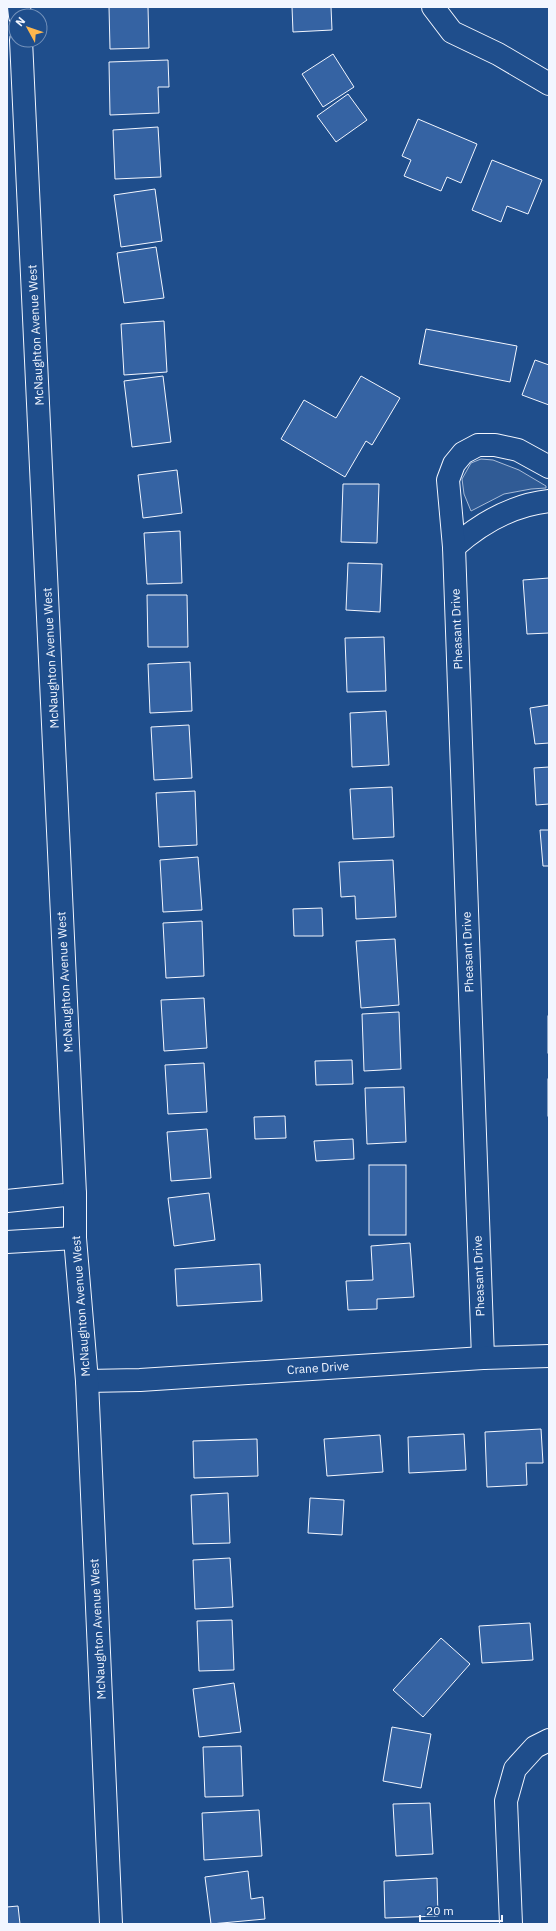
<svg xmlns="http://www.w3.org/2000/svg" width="556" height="1931" font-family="'IBM Plex Sans',sans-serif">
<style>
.built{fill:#305b95;stroke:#a8bbd7}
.building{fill:#3563a3;stroke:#f2f6ff}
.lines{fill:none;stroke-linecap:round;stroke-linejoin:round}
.minor-casing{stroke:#f2f6ff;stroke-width:24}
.major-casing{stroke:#f2f6ff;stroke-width:24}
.minor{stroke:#1f4e8c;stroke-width:22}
.major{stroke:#1f4e8c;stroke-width:22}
.labels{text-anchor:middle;stroke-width:3;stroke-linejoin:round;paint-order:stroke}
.street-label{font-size:12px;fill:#f2f6ff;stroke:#1f4e8c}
</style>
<rect width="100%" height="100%" fill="#1f4e8c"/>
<polygon class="built" points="481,459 493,460 519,470 546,486 546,488 531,489 504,494 471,511 464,494 462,479 471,463"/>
<g class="building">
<polygon points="109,7 148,7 149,48 110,49"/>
<polygon points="292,7 331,7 332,30 293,32"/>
<polygon points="333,54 354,87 323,107 302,74"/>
<polygon points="168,60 169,87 158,87 159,113 110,115 109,62"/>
<polygon points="348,94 367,120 336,142 317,116"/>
<polygon points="418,119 477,144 461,183 447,177 441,191 404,176 411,160 402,156"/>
<polygon points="158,127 161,177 115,179 113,130"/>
<polygon points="492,160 542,180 528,214 507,206 501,222 472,210"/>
<polygon points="155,189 162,241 121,247 114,195"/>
<polygon points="156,247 164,298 124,303 117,253"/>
<polygon points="164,321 167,372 124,375 121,324"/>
<polygon points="426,329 517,346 510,382 419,364"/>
<polygon points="535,360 549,365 549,405 522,395"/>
<polygon points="163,376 171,442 132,447 124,381"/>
<polygon points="361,376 400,398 372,445 366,441 345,477 281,439 304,400 336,418"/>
<polygon points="177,470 182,513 143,518 138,475"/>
<polygon points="343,484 379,484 377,543 341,542"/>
<polygon points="180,531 182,583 147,584 144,533"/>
<polygon points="348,563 382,564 380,612 346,610"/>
<polygon points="549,578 549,633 527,634 523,580"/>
<polygon points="147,595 187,595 188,647 148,647"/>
<polygon points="384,637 386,691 347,692 345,638"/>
<polygon points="190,662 192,711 150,713 148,664"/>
<polygon points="549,705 549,743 535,744 530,708"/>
<polygon points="386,711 389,765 352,767 350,713"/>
<polygon points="189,725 192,778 154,780 151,727"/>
<polygon points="549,767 549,804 536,805 534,768"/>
<polygon points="392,787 394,837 353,839 350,789"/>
<polygon points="195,791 197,845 159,847 156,793"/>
<polygon points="540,830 549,830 549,866 543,866"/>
<polygon points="198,857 202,910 163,912 160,860"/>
<polygon points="393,860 396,917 356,919 355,896 341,897 339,862"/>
<polygon points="322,908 323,936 294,936 293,909"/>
<polygon points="202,921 204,976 166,978 163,923"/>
<polygon points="395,939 399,1005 361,1008 356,941"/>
<polygon points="204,998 207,1048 164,1051 161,1000"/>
<polygon points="399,1012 401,1069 364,1071 362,1014"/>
<rect x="548" y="1016" width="1" height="37"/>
<polygon points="352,1060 353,1084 316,1085 315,1061"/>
<polygon points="204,1063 207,1112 168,1114 165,1065"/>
<rect x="548" y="1079" width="1" height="37"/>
<polygon points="404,1087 406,1142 367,1144 365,1088"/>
<polygon points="285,1116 286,1138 255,1139 254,1117"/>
<polygon points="207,1129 211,1178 171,1181 167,1132"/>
<polygon points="353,1139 354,1159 316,1161 314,1141"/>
<rect x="369" y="1165" width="37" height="70"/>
<polygon points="209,1193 215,1240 174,1246 168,1198"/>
<polygon points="410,1243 414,1297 377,1299 377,1309 348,1310 346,1281 373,1280 371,1246"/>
<polygon points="260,1264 262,1301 177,1306 175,1269"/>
<polygon points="541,1429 543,1463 526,1463 527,1485 487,1487 485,1432"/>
<polygon points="464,1434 466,1470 409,1473 408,1437"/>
<polygon points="380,1435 383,1472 327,1476 324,1439"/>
<polygon points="257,1439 258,1476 194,1478 193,1441"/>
<polygon points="228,1493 230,1543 193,1544 191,1495"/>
<polygon points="310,1498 344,1500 342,1535 308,1533"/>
<polygon points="230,1558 233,1607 195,1609 193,1560"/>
<polygon points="232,1620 234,1670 199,1671 197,1621"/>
<polygon points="530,1623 533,1660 482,1663 479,1626"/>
<polygon points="441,1638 470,1664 423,1717 393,1690"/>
<polygon points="234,1683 241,1732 199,1737 193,1689"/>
<polygon points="392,1727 431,1734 421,1788 383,1781"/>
<polygon points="241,1746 243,1796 205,1797 203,1747"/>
<polygon points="430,1803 433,1854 396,1856 393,1804"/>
<polygon points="259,1810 262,1856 204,1860 202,1813"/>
<polygon points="248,1871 251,1899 263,1897 265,1919 211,1924 205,1877"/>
<polygon points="437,1878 438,1916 385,1918 384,1881"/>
<polygon points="18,1906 20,1924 7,1924 7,1907"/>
</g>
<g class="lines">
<g class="minor-casing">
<g id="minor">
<polyline points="433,7 452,32 498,54 549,84"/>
<path d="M454 547C481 523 513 505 549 501"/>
<polyline points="7,1201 75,1194"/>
<polyline points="7,1242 75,1238"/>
<polyline points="483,1358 454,547 448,480 454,464 463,453 478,445 495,445 518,450 549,467"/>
<polyline points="87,1381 140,1380 483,1358 549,1356"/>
<polyline points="511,1924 506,1801 515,1769 535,1747 549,1740"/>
</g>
</g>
<g class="major-casing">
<g id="major">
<polyline points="19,7 20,16"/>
<polyline points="21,40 75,1194 75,1238 87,1381 111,1924"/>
</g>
</g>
<use href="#minor" class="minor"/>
<use href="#major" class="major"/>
</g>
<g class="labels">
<g class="street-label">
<text transform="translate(36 335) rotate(-93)" y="4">McNaughton Avenue West</text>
<text transform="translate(457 629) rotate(-92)" y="4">Pheasant Drive</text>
<text transform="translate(51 658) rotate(-93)" y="4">McNaughton Avenue West</text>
<text transform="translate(468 952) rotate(-92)" y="4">Pheasant Drive</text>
<text transform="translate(65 982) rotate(-93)" y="4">McNaughton Avenue West</text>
<text transform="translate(479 1276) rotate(-92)" y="4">Pheasant Drive</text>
<text transform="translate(81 1306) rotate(-94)" y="4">McNaughton Avenue West</text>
<text transform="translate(318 1368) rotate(-4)" y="4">Crane Drive</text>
<text transform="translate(98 1629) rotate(-93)" y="4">McNaughton Avenue West</text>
</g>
</g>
<rect width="556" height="1931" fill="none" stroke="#f2f6ff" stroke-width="16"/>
<g transform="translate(28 28) rotate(310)"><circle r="19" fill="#1f4e8c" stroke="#7391ba"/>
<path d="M0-3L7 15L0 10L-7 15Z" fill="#ffb74d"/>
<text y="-6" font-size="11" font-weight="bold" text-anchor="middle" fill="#f2f6ff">N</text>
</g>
<path d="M420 1915v6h82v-6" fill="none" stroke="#f2f6ff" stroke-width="2"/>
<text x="426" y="1915" font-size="12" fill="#f2f6ff" stroke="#1f4e8c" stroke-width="3" paint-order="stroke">20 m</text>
</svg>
